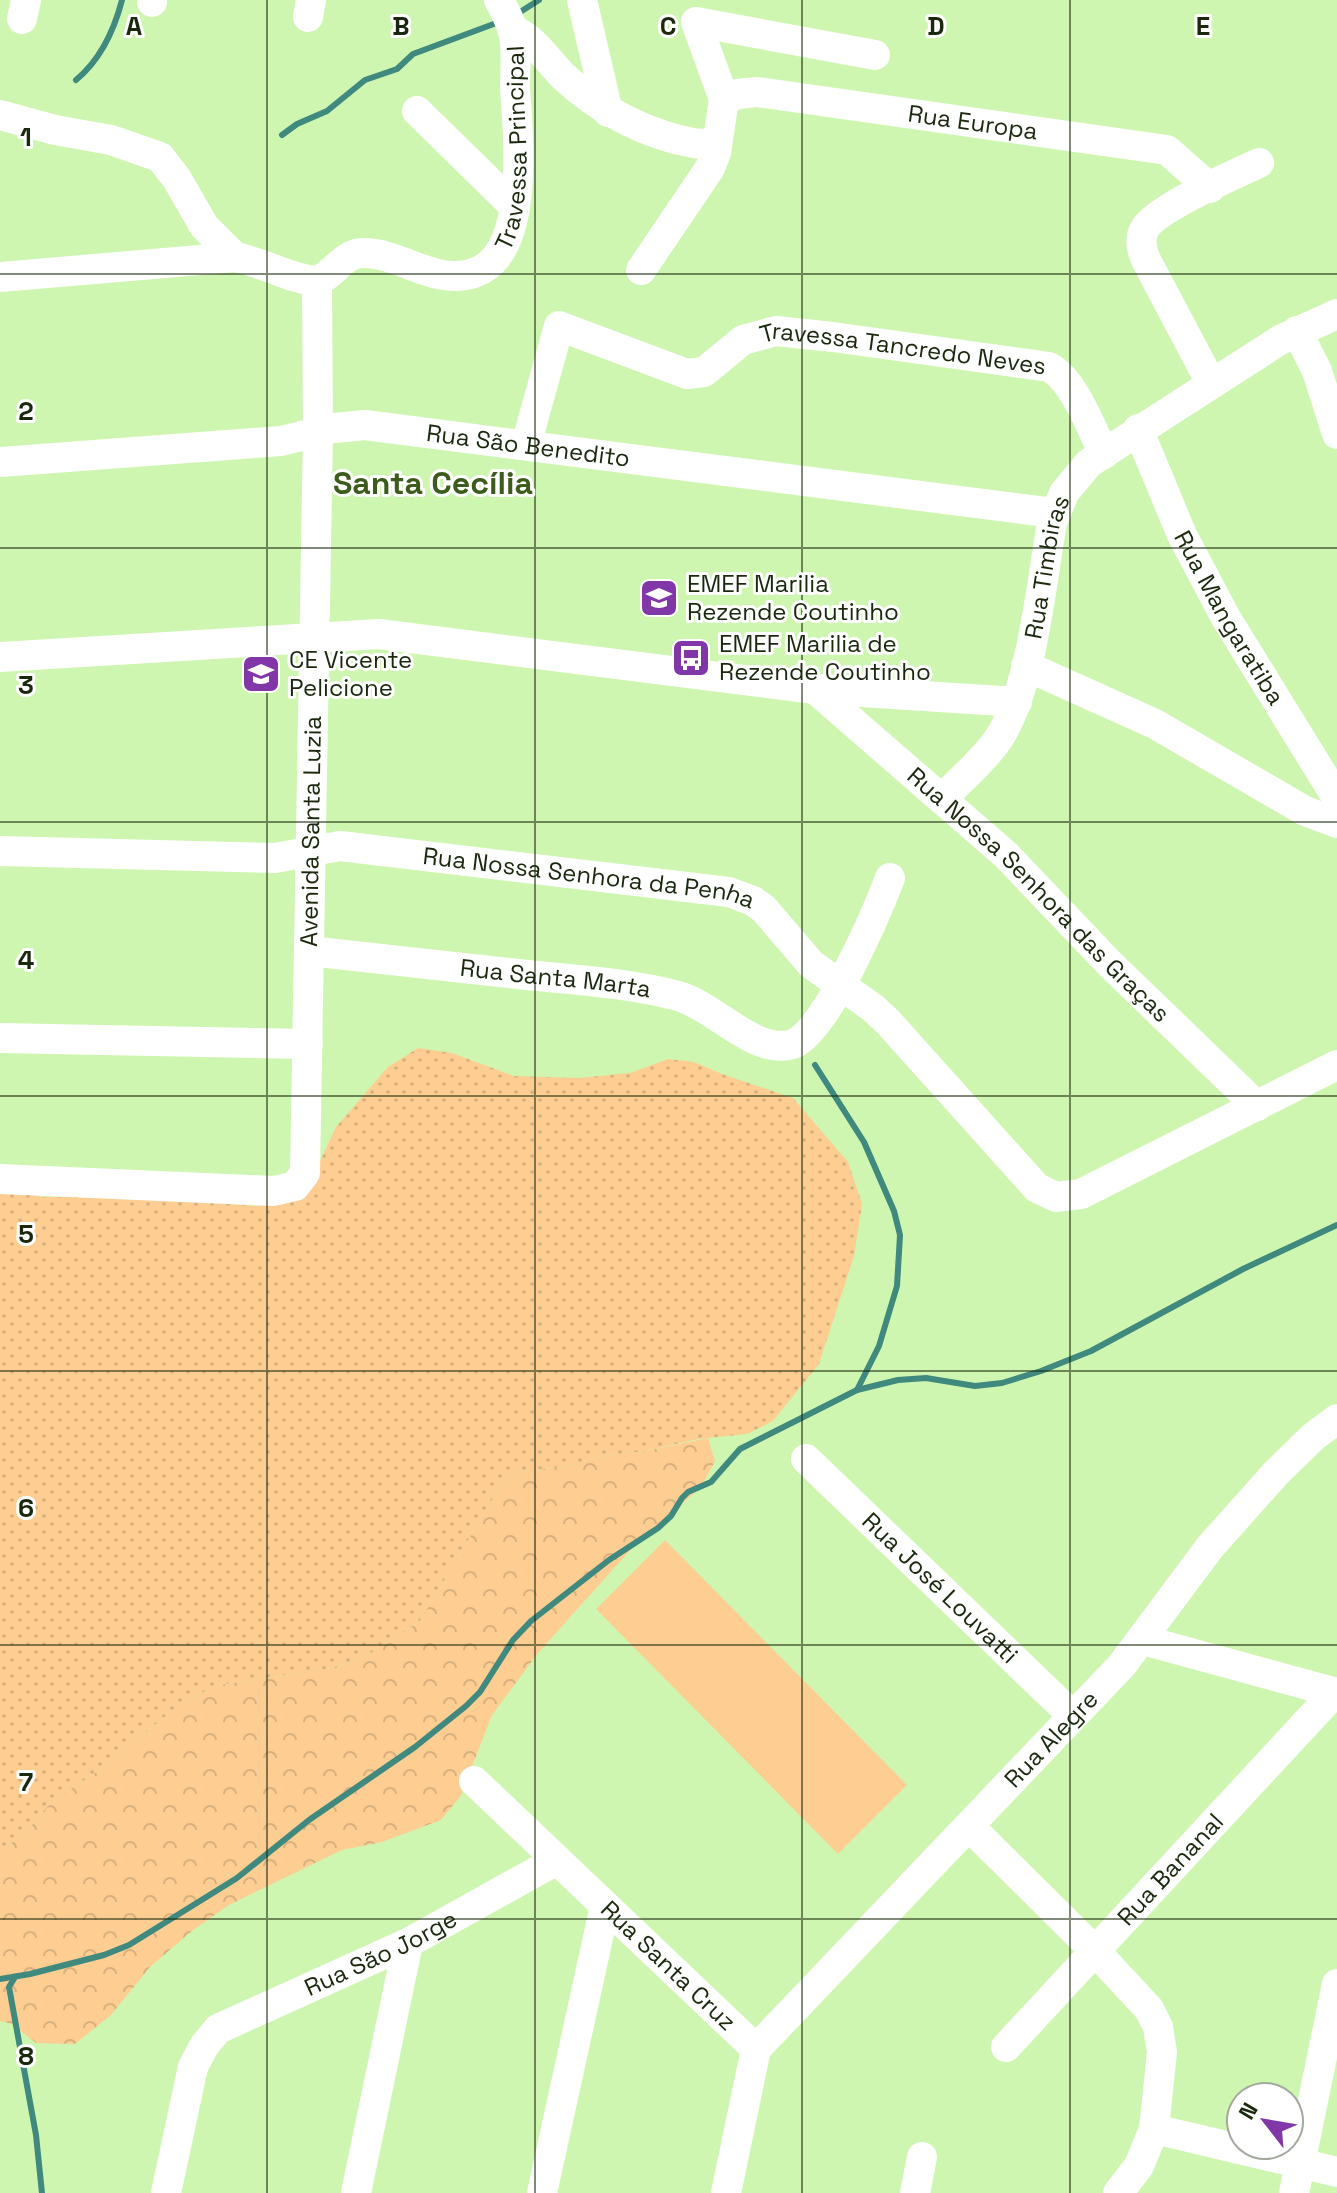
<svg xmlns="http://www.w3.org/2000/svg" width="1337" height="2193" font-family="'Space Grotesk',sans-serif">
<style>
.grass{fill:url(#grass-dots)}
.forest{fill:url(#forest-crowns)}
.garden{fill:#fdcd92}
.lines{fill:none;stroke-linecap:round;stroke-linejoin:round}
.stream{stroke:#3f897e;stroke-width:6}
.minor{stroke:#fff;stroke-width:30}
.grid{fill:none;stroke:#1a280d;stroke-width:2;stroke-opacity:0.55}
.labels{text-anchor:middle;stroke-width:6;stroke-linejoin:round;paint-order:stroke}
.street-label{font-size:24px;fill:#1a280d;stroke:#fff}
.poi-label{font-size:24px;fill:#1a280d;stroke:#fff;text-anchor:start}
.district-label{font-size:32px;font-weight:bold;fill:#3b5c1a;stroke:#fff}
.grid-label{font-size:26px;text-anchor:middle;font-weight:bold;fill:#1a280d;stroke:#fff;stroke-width:6;stroke-linejoin:round;paint-order:stroke}
</style>
<defs>
<pattern id="grass-dots" width="8" height="8" patternUnits="userSpaceOnUse" patternTransform="scale(2)"><rect width="8" height="8" fill="#fdcd92"/><path d="M2 2h.1M6 6h.1" fill="none" stroke="#d8b07d" stroke-width="1.8" stroke-linecap="round"/></pattern>
<pattern id="forest-crowns" width="20" height="18" patternUnits="userSpaceOnUse" patternTransform="scale(2)"><rect width="20" height="18" fill="#fdcd92"/><path d="M2 6a3 3 0 1 1 6 0M12 15a3 3 0 1 1 6 0" fill="none" stroke="#d8b07d"/></pattern>
</defs>
<rect width="100%" height="100%" fill="#cff6b0"/>
<polygon class="grass" points="418,1048 452,1053 514,1076 579,1078 630,1073 668,1059 694,1062 722,1074 793,1098 848,1162 862,1204 854,1256 819,1364 773,1421 747,1434 698,1439 641,1452 607,1455 565,1467 521,1471 502,1483 420,1621 368,1655 332,1668 219,1685 193,1697 176,1707 109,1764 69,1790 47,1807 29,1829 0,1852 0,1188 42,1197 156,1197 257,1206 288,1201 305,1193 336,1127 388,1067"/>
<polygon class="forest" points="708,1438 715,1461 701,1487 633,1547 538,1653 492,1715 460,1797 441,1820 382,1842 342,1850 229,1905 193,1930 150,1967 111,2015 75,2044 36,2043 12,2024 0,2021 0,1852 29,1829 47,1807 69,1790 109,1764 176,1707 193,1697 219,1685 332,1668 368,1655 420,1621 502,1483 521,1471 565,1467 607,1455 641,1452"/>
<polygon class="garden" points="665,1540 907,1785 838,1854 596,1609"/>
<g class="lines">
<g class="stream">
<polyline points="517,14 539,0"/>
<path d="M76 80C100 60 114 31 122 0"/>
<polyline points="282,135 297,124 327,111 365,80 397,69 413,54 499,22"/>
<polyline points="815,1065 864,1142 894,1211 900,1235 897,1286 879,1346 857,1390"/>
<polyline points="15,1977 9,1987 36,2135 42,2193"/>
<polyline points="0,1979 30,1974 104,1955 129,1945 237,1878 309,1820 415,1747 466,1706 480,1692 513,1640 531,1621 609,1560 658,1528 671,1516 682,1498 688,1492 711,1482 740,1449 857,1390 898,1380 926,1378 975,1386 1002,1383 1041,1371 1091,1351 1243,1269 1337,1225"/>
</g>
<g class="minor">
<polyline points="582,0 608,112"/>
<polyline points="152,2 152,0"/>
<polyline points="308,17 311,0"/>
<polyline points="22,19 26,0"/>
<polyline points="696,22 875,55"/>
<path d="M513 30C534 38 547 60 563 76 595 106 632 127 675 139 689 142 703 147 716 141"/>
<path id="s1" d="M724 99 738 94 757 92 1167 150 1210 188"/>
<polyline points="417,111 514,206"/>
<polyline points="0,115 55,130 111,140 160,157 177,179 204,226 235,257"/>
<polyline points="641,270 710,168 716,153 724,99 696,22"/>
<path d="M0 277 235 257C263 262 289 279 317 281"/>
<path id="s2" d="M317 281C334 275 343 253 363 253 402 253 434 286 474 273 531 254 518 135 515 88 515 70 518 45 512 28 509 18 504 9 499 0"/>
<polyline points="1297,331 1317,371 1337,434"/>
<path d="M1211 383 1146 260C1142 250 1139 240 1144 230 1154 209 1236 174 1259 163"/>
<path id="s3" d="M1138 429 1182 535 1226 618 1337 798"/>
<path id="s4" d="M526 445 559 326 687 374 704 372 743 340 776 331 833 337 1049 367C1074 380 1091 428 1104 454"/>
<path id="s5" d="M0 462 281 441 334 428 365 425 1054 513"/>
<polyline points="0,657 379,634 815,689 1017,702"/>
<polyline points="1026,666 1155,724 1305,811 1337,823"/>
<path id="s6" d="M815 689 1006 855 1110 964 1257 1106"/>
<path id="s7" d="M942 799C960 780 982 762 997 741 1032 690 1041 585 1052 523L1064 493 1089 463 1280 340 1337 314"/>
<path id="s8" d="M0 851 275 858 340 846 729 892 753 901 764 909 811 964 873 1008 888 1022 1037 1188 1056 1197 1081 1194 1337 1065"/>
<path id="s9" d="M309 951C382 959 455 967 527 975 577 980 629 983 678 996 715 1006 755 1056 793 1044 826 1032 877 912 890 878"/>
<polyline points="0,1038 308,1044"/>
<path id="s10" d="M0 1179 274 1191 295 1186 305 1173 318 433 317 281"/>
<path id="s11" d="M806 1459 1073 1716"/>
<polyline points="1143,1640 1337,1693"/>
<path id="s12" d="M474 1781 756 2049"/>
<polyline points="969,1826 1095,1951 1149,2009 1158,2027 1162,2052 1154,2129 1139,2166 1118,2193"/>
<path id="s13" d="M1006 2047 1335 1692"/>
<path id="s14" d="M756 2049 1122 1665 1210 1547 1277 1472 1313 1437 1337 1419"/>
<polyline points="1154,2129 1337,2172"/>
<path id="s15" d="M166 2193 193 2067 204 2046 218 2029 408 1943 557 1860"/>
<polyline points="356,2193 408,1943"/>
<polyline points="542,2193 605,1906"/>
<polyline points="726,2193 756,2049"/>
<polyline points="915,2193 922,2157"/>
<polyline points="1294,2193 1337,1984"/>
</g>
</g>
<path class="grid" d="M267 0V2193M535 0V2193M802 0V2193M1070 0V2193M0 274H1337M0 548H1337M0 822H1337M0 1096H1337M0 1371H1337M0 1645H1337M0 1919H1337"/>
<defs>
<g id="school-square" transform="scale(2)"><rect x="-9" y="-9" width="18" height="18" rx="4" fill="#8237a9" stroke="#fff"/><path d="M0-5L7-2L0 1L-7-2ZM-4 1L0 2.5L4 1V4Q0 6-4 4Z" fill="#fff"/></g>
<g id="bus-square" transform="scale(2)"><rect x="-9" y="-9" width="18" height="18" rx="4" fill="#8237a9" stroke="#fff"/><path d="M-5-6H5V4H4V6H2V4H-2V6H-4V4H-5ZM-3.5-4V0h7V-4ZM-3.5 1.2v1.5H-2V1.2ZM2 1.2v1.5H3.5V1.2Z" fill="#fff"/></g>
</defs>
<g fill-rule="evenodd">
<use href="#school-square" x="659" y="598"/>
<use href="#bus-square" x="691" y="658"/>
<use href="#school-square" x="261" y="674"/>
</g>
<g class="labels">
<g class="street-label">
<text dy="8" stroke="none"><textPath href="#s1" startOffset="252">Rua Europa</textPath></text>
<text dy="8" stroke="none"><textPath href="#s2" startOffset="310">Travessa Principal</textPath></text>
<text dy="8" stroke="none"><textPath href="#s4" startOffset="490">Travessa Tancredo Neves</textPath></text>
<text dy="8" stroke="none"><textPath href="#s5" startOffset="532">Rua São Benedito</textPath></text>
<text dy="8" stroke="none"><textPath href="#s7" startOffset="262">Rua Timbiras</textPath></text>
<text dy="8" stroke="none"><textPath href="#s3" startOffset="210">Rua Mangaratiba</textPath></text>
<text dy="8" stroke="none"><textPath href="#s10" startOffset="654">Avenida Santa Luzia</textPath></text>
<text dy="8" stroke="none"><textPath href="#s8" startOffset="592">Rua Nossa Senhora da Penha</textPath></text>
<text dy="8" stroke="none"><textPath href="#s6" startOffset="304">Rua Nossa Senhora das Graças</textPath></text>
<text dy="8" stroke="none"><textPath href="#s9" startOffset="248">Rua Santa Marta</textPath></text>
<text dy="8" stroke="none"><textPath href="#s11" startOffset="186">Rua José Louvatti</textPath></text>
<text dy="8" stroke="none"><textPath href="#s14" startOffset="428">Rua Alegre</textPath></text>
<text dy="8" stroke="none"><textPath href="#s13" startOffset="242">Rua Bananal</textPath></text>
<text dy="8" stroke="none"><textPath href="#s15" startOffset="354">Rua São Jorge</textPath></text>
<text dy="8" stroke="none"><textPath href="#s12" startOffset="268">Rua Santa Cruz</textPath></text>
</g>
<g class="poi-label">
<text x="687" y="592">EMEF Marilia<tspan x="687" dy="28">Rezende Coutinho</tspan></text>
<text x="719" y="652">EMEF Marilia de<tspan x="719" dy="28">Rezende Coutinho</tspan></text>
<text x="289" y="668">CE Vicente<tspan x="289" dy="28">Pelicione</tspan></text>
</g>
<g class="district-label">
<text x="433" y="494">Santa Cecília</text>
</g>
</g>
<g class="grid-label">
<text x="134" y="35">A</text>
<text x="401" y="35">B</text>
<text x="668" y="35">C</text>
<text x="936" y="35">D</text>
<text x="1203" y="35">E</text>
<text x="26" y="146">1</text>
<text x="26" y="420">2</text>
<text x="26" y="694">3</text>
<text x="26" y="969">4</text>
<text x="26" y="1243">5</text>
<text x="26" y="1517">6</text>
<text x="26" y="1791">7</text>
<text x="26" y="2065">8</text>
</g>
<g transform="translate(1265 2121) rotate(301)"><circle r="38" fill="#ffffff" stroke="#a3a99e" stroke-width="2"/>
<path d="M0-6L14 30L0 20L-14 30Z" fill="#8237a9"/>
<text y="-12" font-size="22" font-weight="bold" text-anchor="middle" fill="#1a280d">N</text>
</g>
</svg>
